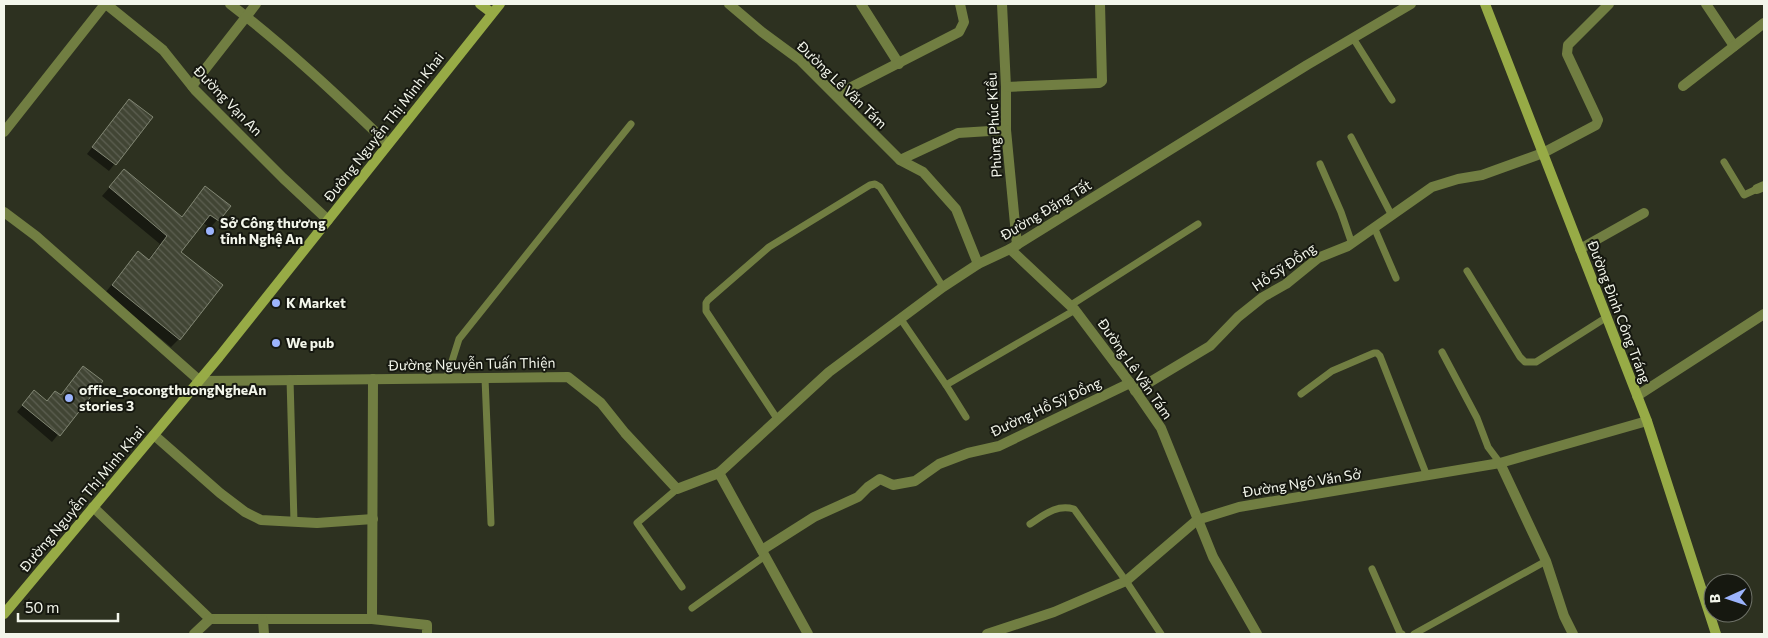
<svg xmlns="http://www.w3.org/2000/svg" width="1768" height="638" font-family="Commissioner,sans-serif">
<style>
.shadow{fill:#0007}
.building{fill:url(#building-back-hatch);stroke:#828774}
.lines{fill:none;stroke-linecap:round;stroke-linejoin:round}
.lane{stroke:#717e42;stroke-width:7}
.street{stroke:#717e42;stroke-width:10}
.secondary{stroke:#97ab46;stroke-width:10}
.poi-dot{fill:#9cb4fd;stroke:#161810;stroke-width:2}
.labels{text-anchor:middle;stroke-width:4;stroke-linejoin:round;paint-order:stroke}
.street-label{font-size:14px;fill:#f3f6eb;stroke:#161810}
.poi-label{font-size:14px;font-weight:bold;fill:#f3f6eb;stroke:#161810;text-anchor:start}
</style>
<defs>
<pattern id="building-back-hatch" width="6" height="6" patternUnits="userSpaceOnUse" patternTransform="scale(1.25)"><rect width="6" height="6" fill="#414534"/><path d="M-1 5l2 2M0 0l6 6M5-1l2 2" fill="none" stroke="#5d6052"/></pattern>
</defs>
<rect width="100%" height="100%" fill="#2d3120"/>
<g class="shadow">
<polygon points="129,100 151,117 109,171 87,154"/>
<polygon points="117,179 181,218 206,188 229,206 210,228 202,222 179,252 179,339 171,347 105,293 131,261 148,260 160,244 102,196"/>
<polygon points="77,374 101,381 52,442 17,412 34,392 46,402 60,396"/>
</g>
<g class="building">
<polygon points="129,99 153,117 116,165 92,147"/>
<polygon points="124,169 182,217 205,186 231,206 219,221 210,215 181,252 223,285 180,340 112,285 138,251 149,260 167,236 109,187"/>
<polygon points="83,366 103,381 60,436 22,405 34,390 47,401 55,391 61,395"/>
</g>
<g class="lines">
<g class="lane">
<polyline points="1353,38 1392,100"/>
<polyline points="1351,137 1392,216"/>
<polyline points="1724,162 1744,195 1757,189"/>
<polyline points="1320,164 1341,212 1352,244"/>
<polyline points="1374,227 1396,278"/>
<polyline points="1467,271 1520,357 1525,362 1536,362 1607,317"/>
<polyline points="1071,305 1198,224"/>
<polyline points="900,318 946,385 966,417"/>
<polyline points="1442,352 1477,418 1488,447 1500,463"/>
<polyline points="447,377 459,339 631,124"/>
<polyline points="485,378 491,523"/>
<polyline points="290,379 294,522"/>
<polyline points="946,385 1075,310"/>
<polyline points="1301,394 1332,371 1374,353 1377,353 1380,356 1427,476"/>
<polyline points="778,420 706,311 706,303 708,300 769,247 870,185 875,184 880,187 943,287"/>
<polyline points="677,489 637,523 682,587"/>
<path d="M1030 524C1044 515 1056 504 1074 509L1126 581 1161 634"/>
<polyline points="1372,569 1400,633 1402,634"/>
<polyline points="692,608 765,556"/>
<polyline points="1414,634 1546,561"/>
</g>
<g class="street">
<polyline points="106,4 163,50 195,90 283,178 328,220"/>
<path d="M230 4C286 47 337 95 388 144"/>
<polyline points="729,4 762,32 800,60 900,160 923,172 956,209 978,264"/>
<polyline points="861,4 899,64"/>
<polyline points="1002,4 1006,87 1006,130 1017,245"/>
<polyline points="1706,4 1734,46"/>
<polyline points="192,86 256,4"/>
<polyline points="1683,86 1764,23"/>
<polyline points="1006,87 1099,83 1102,81 1100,4"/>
<polyline points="836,95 959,32 964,22 960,4"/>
<polyline points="4,132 105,4"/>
<polyline points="900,160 958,133 1006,130"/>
<polyline points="1757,189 1764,186"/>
<polyline points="4,212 36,236 200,381 568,377 601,403 625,433 677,489 719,473 808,634"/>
<polyline points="1010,249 1075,310 1130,383 1161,428 1213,557 1257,634"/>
<polyline points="1580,249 1644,213"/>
<polyline points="1135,391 1210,346 1238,317 1263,297 1286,284 1318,258 1348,246 1432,187 1458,179 1482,175 1543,153 1596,125 1598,120 1567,54 1568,45 1609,4"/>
<polyline points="1637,396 1764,314"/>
<polyline points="154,435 220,493 245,512 261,520 317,523 373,519"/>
<polyline points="1500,463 1546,561 1564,616 1573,634"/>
<polyline points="719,473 829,372 943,287 978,264 1010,249 1307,65 1411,4"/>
<polyline points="93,507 210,619 372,619 427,625 427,634"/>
<polyline points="762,550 814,517 858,497 868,487 880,479 893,485 915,481 939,464 968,453 999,446 1130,383"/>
<polyline points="372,619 373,379"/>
<polyline points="263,620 264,634"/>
<polyline points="194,634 210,619"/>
<polyline points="987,634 1054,612 1126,581 1197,520 1239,507 1500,463 1647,421"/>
</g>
<g class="secondary">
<polyline points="480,4 492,13"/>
<polyline points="1485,4 1647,421 1716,634"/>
<polyline points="4,614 219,357 500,4"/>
</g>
</g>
<g class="poi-dot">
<circle cx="210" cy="231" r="5"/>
<circle cx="276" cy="303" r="5"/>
<circle cx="276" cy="343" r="5"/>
<circle cx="69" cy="398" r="5"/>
</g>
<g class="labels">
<g class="street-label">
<text transform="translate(842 85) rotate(44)" y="5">Đường Lê Văn Tám</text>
<text transform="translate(228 101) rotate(46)" y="5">Đường Vạn An</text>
<text transform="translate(994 125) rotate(-93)" y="5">Phùng Phúc Kiều</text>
<text transform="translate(384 127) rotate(-52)" y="5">Đường Nguyễn Thị Minh Khai</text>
<text transform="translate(1046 210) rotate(-31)" y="5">Đường Đặng Tất</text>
<text transform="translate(1284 267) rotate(-34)" y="5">Hồ Sỹ Đồng</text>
<text transform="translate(1619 312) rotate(69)" y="5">Đường Đinh Công Tráng</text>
<text transform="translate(472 364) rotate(-1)" y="5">Đường Nguyễn Tuấn Thiện</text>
<text transform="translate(1135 369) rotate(55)" y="5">Đường Lê Văn Tám</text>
<text transform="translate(1046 407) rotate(-25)" y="5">Đường Hồ Sỹ Đồng</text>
<text transform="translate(1302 483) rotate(-9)" y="5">Đường Ngô Văn Sở</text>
<text transform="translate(82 499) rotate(-50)" y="5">Đường Nguyễn Thị Minh Khai</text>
</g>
<g class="poi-label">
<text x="220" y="228">Sở Công thương<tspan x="220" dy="16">tỉnh Nghệ An</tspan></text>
<text x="286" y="308">K Market</text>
<text x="286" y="348">We pub</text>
<text x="79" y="395">office_socongthuongNgheAn<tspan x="79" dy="16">stories 3</tspan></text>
</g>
</g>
<rect width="1768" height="638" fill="none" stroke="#f3f6eb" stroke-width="10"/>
<g transform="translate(1728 598) rotate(267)"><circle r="24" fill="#161810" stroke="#6e7168"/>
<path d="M0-4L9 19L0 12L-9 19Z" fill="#9cb4fd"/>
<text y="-8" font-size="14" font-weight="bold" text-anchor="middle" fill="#f3f6eb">B</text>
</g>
<path d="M18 613v8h100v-8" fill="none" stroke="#f3f6eb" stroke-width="2.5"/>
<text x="25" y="613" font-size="15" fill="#f3f6eb" stroke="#161810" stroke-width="4" paint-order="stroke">50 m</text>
</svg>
